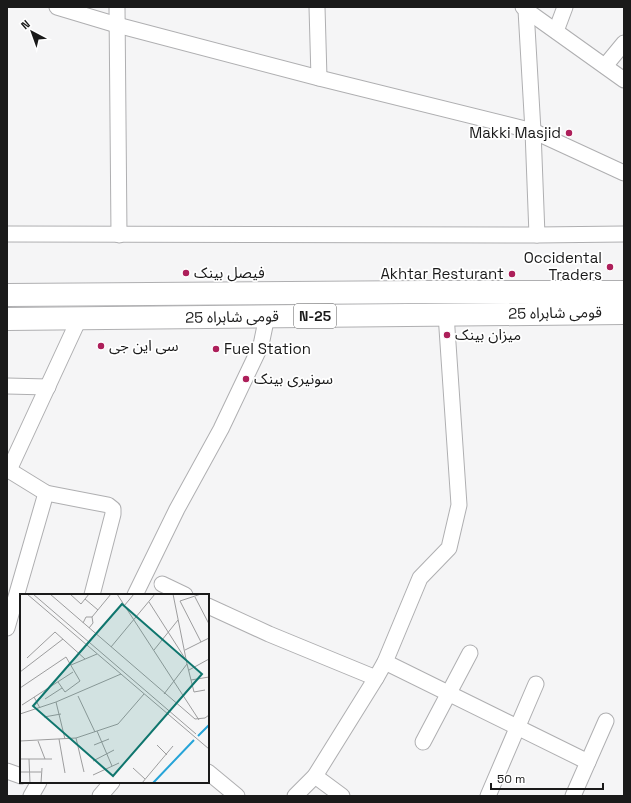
<svg xmlns="http://www.w3.org/2000/svg" width="631" height="803" font-family="'Space Grotesk','Noto Sans Arabic',sans-serif">
<style>
.lines{fill:none;stroke-linecap:round;stroke-linejoin:round}
.street-casing{stroke:#afafb1;stroke-width:17}
.highway-casing{stroke:#afafb1;stroke-width:24}
.street{stroke:#fff;stroke-width:15}
.highway{stroke:#fff;stroke-width:22}
.poi-dot{fill:#ad1f5a;stroke:#fff;stroke-width:1.5}
.labels{text-anchor:middle;stroke-width:3.5;stroke-linejoin:round;paint-order:stroke}
.shield{fill:#fff;stroke:#5f5f5f;stroke-width:1}
.shield-label{font-size:14px;font-weight:bold;fill:#1a1a1a}
.poi-label{font-size:15px;fill:#1a1a1a;stroke:#fff;text-anchor:start}
.street-label{font-size:15px;fill:#1a1a1a;stroke:#fff}
.inset-river{fill:none;stroke:#26a4d8;stroke-width:2}
.inset-road{fill:none;stroke:#9d9d9e;stroke-width:1}
.view{fill:#0f766e;fill-opacity:0.15;stroke:#0f766e;stroke-width:2}
.inset-edge{fill:none;stroke:#1a1a1a;stroke-width:2}
</style>
<rect width="100%" height="100%" fill="#f5f5f6"/>
<g class="lines">
<g class="street-casing">
<g id="street">
<polyline points="57,7 117,25 319,78 533,131 624,173"/>
<polyline points="117,7 119,235"/>
<polyline points="317,7 319,78"/>
<polyline points="523,7 526,10 533,131 537,235"/>
<polyline points="526,10 624,80"/>
<polyline points="556,31 565,7"/>
<polyline points="605,66 624,43"/>
<polyline points="7,234 537,235 624,234"/>
<polyline points="7,386 48,387"/>
<polyline points="7,469 46,493 108,505 113,509 113,514 92,595"/>
<polyline points="9,470 79,319"/>
<polyline points="162,584 185,595"/>
<polyline points="135,595 177,509 221,429 261,345 267,316"/>
<polyline points="208,606 269,634 376,678"/>
<polyline points="7,628 46,493"/>
<polyline points="385,662 588,762"/>
<polyline points="423,742 470,653"/>
<polyline points="7,771 21,776"/>
<polyline points="208,772 237,796"/>
<polyline points="315,776 342,796"/>
<polyline points="31,796 39,782"/>
<polyline points="100,796 112,782"/>
<polyline points="295,796 315,776 376,678 385,662 420,578 449,548 459,505 446,314"/>
<polyline points="488,796 536,684"/>
<polyline points="573,796 606,721"/>
</g>
</g>
<g class="highway-casing">
<g id="highway">
<polyline points="7,295 426,292 624,292"/>
<polyline points="7,319 624,313"/>
</g>
</g>
<use href="#street" class="street"/>
<use href="#highway" class="highway"/>
</g>
<g class="poi-dot">
<circle cx="569" cy="133" r="4"/>
<circle cx="610" cy="267" r="4"/>
<circle cx="186" cy="273" r="4"/>
<circle cx="512" cy="274" r="4"/>
<circle cx="447" cy="335" r="4"/>
<circle cx="101" cy="346" r="4"/>
<circle cx="216" cy="349" r="4"/>
<circle cx="246" cy="379" r="4"/>
</g>
<g class="labels">
<rect class="shield" x="294" y="304" width="42" height="24" rx="3"/>
<g class="shield-label">
<text x="315" y="321">N-25</text>
</g>
<g class="poi-label">
<text x="561" y="138" text-anchor="end">Makki Masjid</text>
<text x="602" y="263" text-anchor="end">Occidental<tspan x="602" dy="17">Traders</tspan></text>
<text x="194" y="278">فیصل بینک</text>
<text x="504" y="279" text-anchor="end">Akhtar Resturant</text>
<text x="455" y="340">میزان بینک</text>
<text x="109" y="351">سی این جی</text>
<text x="224" y="354">Fuel Station</text>
<text x="254" y="384">سونیری بینک</text>
</g>
<g class="street-label">
<text transform="translate(555 313) rotate(-1)" y="5">قومی شاہراہ 25</text>
<text transform="translate(232 317) rotate(-1)" y="5">قومی شاہراہ 25</text>
</g>
</g>
<g transform="translate(20 594)">
<rect width="189" height="189" fill="#f5f5f6"/>
<path class="inset-river" d="M178 142 189 131M133 189 174 146"/>
<path class="inset-road" d="M7 0 189 155M13 0 176 140M30 0 175 125 185 124 189 121M50 0 61 10 65 5M69 0 65 5 78 16M97 0 179 126M181 0 160 7 181 48M175 3 189 30M129 8 166 66M104 12 114 0M63 29 66 23H72L91 0M69 34 73 29 72 23M91 53 135 0M134 56 158 26M165 56 189 44M7 64 35 38 65 65M167 70 174 98 185 96M51 71 77 60M169 76 189 65M0 78 43 45M171 86 189 83M0 94 46 63 60 87 45 98 38 88M144 100 167 70 153 0M58 102 75 138M14 103 20 114M25 105 42 94M36 108 45 145M2 111 53 78M0 120 36 108 101 80M24 123 41 120M77 137 92 172M56 144 64 178M39 145 45 179M0 147 56 144 98 130 124 100M18 147 25 165M74 151 89 145M137 151 147 161M0 165H32M9 165 10 189M73 167 94 156M113 174 125 185M0 178H21M73 181 99 169M21 189 22 174M122 189 153 152"/>
<path class="view" d="M102 10 182 80 93 182 13 112Z"/>
<rect width="189" height="189" class="inset-edge"/>
</g>
<rect width="631" height="803" fill="none" stroke="#1a1a1a" stroke-width="16"/>
<g transform="translate(32 32) rotate(319)" stroke="#ffffff" stroke-width="3" paint-order="stroke">
<path d="M0-3L7 15L0 10L-7 15Z" fill="#1a1a1a"/>
<text y="-6" font-size="11" font-weight="bold" text-anchor="middle" fill="#1a1a1a">N</text>
</g>
<path d="M491 783v6h112v-6" fill="none" stroke="#1a1a1a" stroke-width="2"/>
<text x="497" y="783" font-size="12" fill="#1a1a1a" stroke="#ffffff" stroke-width="3" paint-order="stroke">50 m</text>
</svg>
